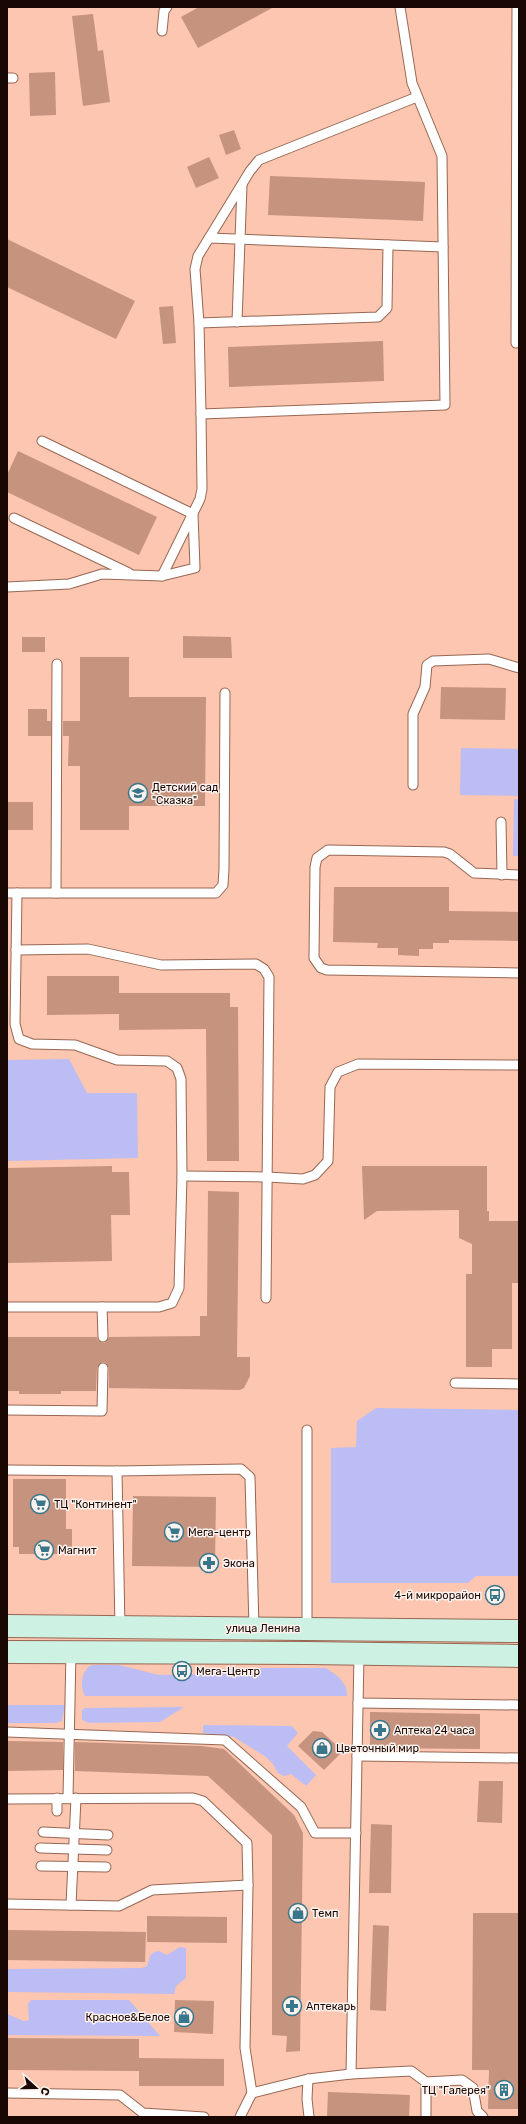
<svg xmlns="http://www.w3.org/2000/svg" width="526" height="2124" font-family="Rubik,sans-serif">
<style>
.green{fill:#bcbdf4}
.building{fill:#c5937e}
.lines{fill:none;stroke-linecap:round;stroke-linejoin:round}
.service-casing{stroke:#976753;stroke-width:11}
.secondary-casing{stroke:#976753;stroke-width:24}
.service{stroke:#fff;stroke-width:9}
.secondary{stroke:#cdf1e2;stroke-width:22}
.labels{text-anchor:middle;stroke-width:3;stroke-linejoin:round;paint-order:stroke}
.poi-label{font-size:11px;fill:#180702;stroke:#fdf2ed;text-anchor:start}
.street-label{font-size:11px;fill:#180702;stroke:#fdf2ed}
</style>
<rect width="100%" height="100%" fill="#fcc6b0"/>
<g class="green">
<polygon points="461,748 519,749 519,796 460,795"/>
<polygon points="514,799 519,799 519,856 513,856"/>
<polygon points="69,1059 87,1093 137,1093 138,1158 7,1161 7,1060"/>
<polygon points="376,1408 519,1410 519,1576 476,1576 468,1583 331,1583 331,1448 356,1447 357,1421"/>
<path d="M93 1665H119L159 1675 207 1674 232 1668H326L339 1677 346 1687 347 1696H85C80 1687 81 1675 88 1667Z"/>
<polygon points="7,1705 65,1705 62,1721 55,1723 7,1723"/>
<polygon points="184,1707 160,1722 89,1723 82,1720 82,1710 85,1708"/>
<polygon points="203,1725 292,1726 298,1733 287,1746 316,1775 306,1786 291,1774 284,1776 278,1773 273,1764 266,1757 234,1737 203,1733"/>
<path d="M180 1947 186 1948V1978L176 1986 174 1994 7 1992V1969L142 1968 147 1966C151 1957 148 1953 159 1951L167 1955Z"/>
<polygon points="31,2000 129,2000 160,2036 7,2035 7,2014 24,2021 29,2020 28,2004"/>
</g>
<g class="building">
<polygon points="199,7 274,7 198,48 181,17"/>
<polygon points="93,14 98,51 103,50 110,102 83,106 72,16"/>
<polygon points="55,72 56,115 30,116 29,73"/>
<polygon points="234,130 241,149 226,155 219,135"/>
<polygon points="209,157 219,178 196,188 187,167"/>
<polygon points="270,176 425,182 423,221 268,215"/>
<polygon points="7,239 135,301 116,339 7,287"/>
<polygon points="173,306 176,343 163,344 159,307"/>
<polygon points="383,341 384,381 229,387 228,347"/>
<polygon points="18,451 157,517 139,555 7,492 7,475"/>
<polygon points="183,636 231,637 232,658 183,658"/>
<rect x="22" y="637" width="23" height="15"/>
<polygon points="80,657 129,657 129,697 206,697 205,806 129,806 129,830 80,830 80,766 68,766 69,736 63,736 63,721 80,721"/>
<polygon points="441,687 506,688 505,720 440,719"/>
<polygon points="28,709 47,709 47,721 51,721 51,736 28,736"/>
<rect x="7" y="802" width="26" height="28"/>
<polygon points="334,887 449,887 449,911 519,912 519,941 449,940 449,943 433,943 433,949 419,949 419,956 398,955 398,948 377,948 378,943 333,942"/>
<polygon points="47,976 119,976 119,993 230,993 230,1007 238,1007 239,1161 207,1161 206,1029 119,1030 119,1014 47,1015"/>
<polygon points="112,1166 112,1172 129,1172 130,1215 111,1215 112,1261 7,1263 7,1168"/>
<polygon points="362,1166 487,1166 487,1211 489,1211 489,1221 519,1221 519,1283 512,1283 512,1349 492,1349 492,1367 466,1367 466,1274 472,1274 472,1244 459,1238 459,1210 377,1211 364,1220"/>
<polygon points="208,1191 239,1192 237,1357 250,1357 250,1376 244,1388 240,1390 109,1388 109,1368 106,1363 103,1362 97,1367 96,1391 61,1391 61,1394 19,1394 19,1391 7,1391 7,1337 97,1337 98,1340 103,1343 106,1342 109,1337 200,1336 200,1316 207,1316"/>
<polygon points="13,1479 66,1479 66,1529 72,1529 72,1552 58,1552 58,1554 19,1554 19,1547 13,1547"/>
<polygon points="133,1496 216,1497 215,1567 132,1566"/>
<polygon points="370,1712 480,1714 480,1749 370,1748"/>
<polygon points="313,1731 322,1732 343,1751 324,1770 298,1746"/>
<polygon points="7,1741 63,1742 63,1770 7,1771"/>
<polygon points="75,1742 202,1746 224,1749 294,1815 303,1833 300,2051 286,2052 287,2036 272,2035 272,1835 208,1776 75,1771"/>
<polygon points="479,1781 503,1781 502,1823 477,1822"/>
<polygon points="371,1824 392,1825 391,1893 369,1893"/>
<polygon points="473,1913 519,1913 519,2109 488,2109 489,2070 472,2070"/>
<polygon points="147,1916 227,1917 227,1943 147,1942"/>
<polygon points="373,1925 389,1926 386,2011 370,2010"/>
<polygon points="7,1930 146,1932 145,1962 7,1960"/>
<polygon points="175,2000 214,2001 213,2034 174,2032"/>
<polygon points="7,2038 139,2039 139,2071 7,2070"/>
<polygon points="139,2058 224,2059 224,2086 139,2086"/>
<polygon points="328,2092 410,2095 409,2117 327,2117"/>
</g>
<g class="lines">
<g class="service-casing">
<g id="service">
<polyline points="400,7 412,83 442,156 445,405 201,414 199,323 195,269 198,256 250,171 259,160 417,97"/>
<polyline points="162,31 164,11 167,7"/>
<polyline points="7,78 13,78"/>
<polyline points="209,238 443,247"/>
<polyline points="237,322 242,185"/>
<polyline points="199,323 378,317 387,308 388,245"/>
<polyline points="516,343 517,7"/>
<polyline points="42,441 193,514 195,568 162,576"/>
<polyline points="14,518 129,573"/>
<polyline points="7,587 69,584 102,574 162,576 200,499 202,489 201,414"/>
<polyline points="413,785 413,714 425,687 427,665 433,661 489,659 519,668"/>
<polyline points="501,822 502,875"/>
<polyline points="519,875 474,873 450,854 444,852 328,850 317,858 315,867 314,958 321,968 327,970 519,973"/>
<polyline points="7,893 17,893 15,1024 19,1039 32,1044 75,1045 117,1060 167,1061 177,1068 181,1079 182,1176 179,1288 172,1303 159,1307 7,1307"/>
<polyline points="17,893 216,893 223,885 224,869 225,693"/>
<polyline points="56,893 57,664"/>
<polyline points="16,950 88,949 161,965 256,964 264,969 269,977 266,1298"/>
<polyline points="182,1176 267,1177 303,1179 315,1175 328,1161 330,1087 338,1072 358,1064 519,1065"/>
<polyline points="102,1307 103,1337"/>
<polyline points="455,1383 519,1384"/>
<polyline points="7,1410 102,1411 103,1368"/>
<polyline points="307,1430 307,1628"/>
<polyline points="7,1470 117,1471"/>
<polyline points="120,1628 117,1471 241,1469 250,1477 254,1628"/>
<polyline points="358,1703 519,1705"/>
<polyline points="7,1732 225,1740 301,1807 315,1833 356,1833"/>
<polyline points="357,1756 519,1758"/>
<polyline points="68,1798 71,1652"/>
<polyline points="7,1799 193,1798 203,1801 247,1843 248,1885 245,2048 252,2093"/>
<polyline points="57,1811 57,1798"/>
<polyline points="43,1832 108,1835"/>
<polyline points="40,1848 107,1850"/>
<polyline points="41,1866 106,1867"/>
<polyline points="7,1904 119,1906 152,1890 248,1885"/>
<polyline points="71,1905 76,1798"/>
<polyline points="351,2074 359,1654"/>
<polyline points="308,2079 307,2099 309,2117"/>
<polyline points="426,2082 462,2080 473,2088 477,2111 483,2117"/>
<polyline points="7,2093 120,2095 143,2113 204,2117"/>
<polyline points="240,2117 252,2093 308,2079 351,2074 411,2071 426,2082 426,2117"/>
</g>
</g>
<g class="secondary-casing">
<g id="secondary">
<polyline points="7,1626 519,1631"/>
<polyline points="7,1652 307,1653 519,1656"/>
</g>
</g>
<use href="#service" class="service"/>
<use href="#secondary" class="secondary"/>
</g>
<defs>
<g id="school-ring" transform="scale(1)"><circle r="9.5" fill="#fdf2ed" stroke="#38768b" stroke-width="1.5"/><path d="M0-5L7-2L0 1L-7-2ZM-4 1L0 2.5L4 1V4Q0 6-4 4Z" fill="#38768b"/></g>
<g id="supermarket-ring" transform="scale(1)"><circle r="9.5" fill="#fdf2ed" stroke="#38768b" stroke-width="1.5"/><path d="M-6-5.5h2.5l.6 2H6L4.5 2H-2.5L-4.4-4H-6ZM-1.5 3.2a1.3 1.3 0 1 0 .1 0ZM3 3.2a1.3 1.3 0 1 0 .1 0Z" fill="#38768b"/></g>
<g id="pharmacy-ring" transform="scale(1)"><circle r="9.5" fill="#fdf2ed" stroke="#38768b" stroke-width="1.5"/><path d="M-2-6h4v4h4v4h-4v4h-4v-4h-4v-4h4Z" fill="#38768b"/></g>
<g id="bus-ring" transform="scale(1)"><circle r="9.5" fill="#fdf2ed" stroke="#38768b" stroke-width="1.5"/><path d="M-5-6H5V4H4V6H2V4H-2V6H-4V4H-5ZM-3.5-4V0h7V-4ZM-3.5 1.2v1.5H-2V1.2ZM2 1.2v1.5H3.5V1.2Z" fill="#38768b"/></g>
<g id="shop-ring" transform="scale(1)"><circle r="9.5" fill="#fdf2ed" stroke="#38768b" stroke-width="1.5"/><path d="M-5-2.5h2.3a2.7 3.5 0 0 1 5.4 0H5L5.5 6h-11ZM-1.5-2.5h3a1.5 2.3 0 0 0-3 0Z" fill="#38768b"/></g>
<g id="building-ring" transform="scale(1)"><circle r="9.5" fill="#fdf2ed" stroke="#38768b" stroke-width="1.5"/><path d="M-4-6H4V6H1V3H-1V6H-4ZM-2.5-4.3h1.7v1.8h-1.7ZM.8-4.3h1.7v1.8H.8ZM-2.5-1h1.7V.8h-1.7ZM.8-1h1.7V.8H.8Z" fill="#38768b"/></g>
</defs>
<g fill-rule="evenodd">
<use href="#school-ring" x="138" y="793"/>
<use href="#supermarket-ring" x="40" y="1504"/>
<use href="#supermarket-ring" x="174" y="1532"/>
<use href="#supermarket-ring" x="44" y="1550"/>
<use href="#pharmacy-ring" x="209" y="1563"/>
<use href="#bus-ring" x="495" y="1595"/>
<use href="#bus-ring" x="182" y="1671"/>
<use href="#pharmacy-ring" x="380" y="1730"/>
<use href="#shop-ring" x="322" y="1748"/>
<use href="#shop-ring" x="298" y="1913"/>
<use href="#pharmacy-ring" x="292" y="2006"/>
<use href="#shop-ring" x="184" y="2017"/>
<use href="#building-ring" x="504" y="2090"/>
</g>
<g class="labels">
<g class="poi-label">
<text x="152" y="791">Детский сад<tspan x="152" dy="13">"Сказка"</tspan></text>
<text x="54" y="1508">ТЦ "Континент"</text>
<text x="188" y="1536">Мега-центр</text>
<text x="58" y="1554">Магнит</text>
<text x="223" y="1567">Экона</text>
<text x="481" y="1599" text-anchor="end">4-й микрорайон</text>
<text x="196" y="1675">Мега-Центр</text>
<text x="394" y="1734">Аптека 24 часа</text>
<text x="336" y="1752">Цветочный мир</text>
<text x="312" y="1917">Темп</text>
<text x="306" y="2010">Аптекарь</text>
<text x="170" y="2021" text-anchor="end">Красное&amp;Белое</text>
<text x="490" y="2094" text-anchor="end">ТЦ "Галерея"</text>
</g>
<g class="street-label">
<text x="263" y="1632">улица Ленина</text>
</g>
</g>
<rect width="526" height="2124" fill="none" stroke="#180702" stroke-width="16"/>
<g transform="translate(36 2088) rotate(111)" stroke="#fdf2ed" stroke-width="3" paint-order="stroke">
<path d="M0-3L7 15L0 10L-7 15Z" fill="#180702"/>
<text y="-6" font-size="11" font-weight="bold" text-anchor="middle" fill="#180702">С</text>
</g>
</svg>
